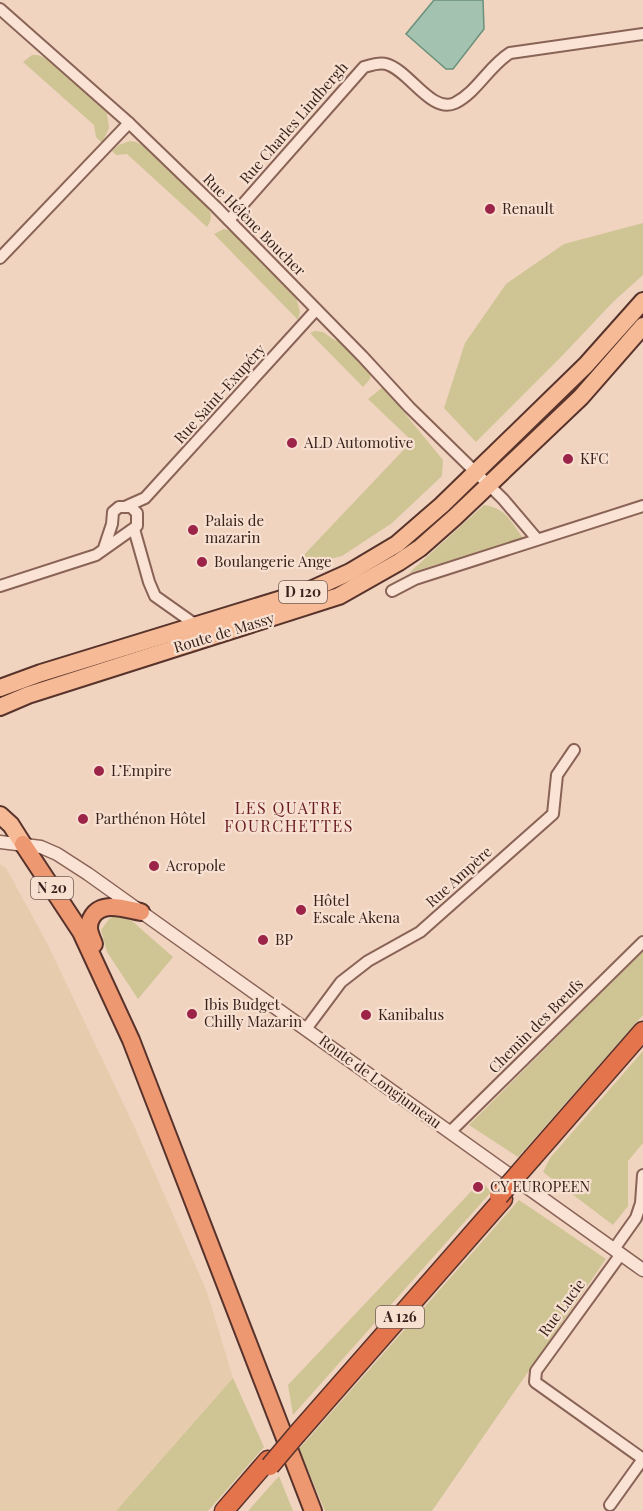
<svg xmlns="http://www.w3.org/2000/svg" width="643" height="1511" font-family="'Playfair Display',serif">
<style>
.farmland{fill:#e6ccad}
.green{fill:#cfc494}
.water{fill:#a3c2b0;stroke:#6a917b;stroke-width:1.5}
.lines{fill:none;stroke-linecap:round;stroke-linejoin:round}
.minor-casing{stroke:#8a6357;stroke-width:14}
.tertiary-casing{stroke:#8a6357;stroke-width:15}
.primary-casing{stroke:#58332c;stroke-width:20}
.trunk-casing{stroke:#58332c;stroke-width:20}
.motorway-casing{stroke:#58332c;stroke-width:21}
.minor{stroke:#fae3d4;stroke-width:10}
.tertiary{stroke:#fae3d4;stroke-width:12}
.primary{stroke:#f6bb96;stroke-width:16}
.trunk{stroke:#ed9871;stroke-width:16}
.motorway{stroke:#e4744c;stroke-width:18}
.motorway-bridge-casing{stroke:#58332c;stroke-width:21;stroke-linecap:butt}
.motorway-bridge{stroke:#e4744c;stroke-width:18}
.poi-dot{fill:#9c2449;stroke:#f7e0d0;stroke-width:2}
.labels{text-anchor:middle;stroke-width:4.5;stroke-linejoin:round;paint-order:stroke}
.shield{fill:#f7e0d0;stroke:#725b52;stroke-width:1.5}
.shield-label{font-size:14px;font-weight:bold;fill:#39221c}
.street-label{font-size:15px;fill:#39221c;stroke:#f7e0d0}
.poi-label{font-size:15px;fill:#39221c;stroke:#f7e0d0;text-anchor:start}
.neighbourhood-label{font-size:16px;letter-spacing:1.5px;fill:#681a21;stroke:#f7e0d0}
</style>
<rect width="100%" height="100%" fill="#f0d4c0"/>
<polygon class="farmland" points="0,864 6,868 48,945 135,1128 207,1292 233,1378 116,1511 0,1511"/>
<g class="green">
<polygon points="32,55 38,55 49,60 107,113 109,128 102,143 96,137 94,125 23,62"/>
<path d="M130 141 136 142 147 148 206 206C213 214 212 219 207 227L127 154 116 155 112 151 119 145Z"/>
<polygon points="643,223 643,275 613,302 561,357 476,442 444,408 465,343 506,284 564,244"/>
<polygon points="224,229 231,231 296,297 300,312 298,320 214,234"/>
<polygon points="315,331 323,332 336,341 338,339 371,373 370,379 363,387 310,333"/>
<polygon points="383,387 443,460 442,476 392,523 342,556 302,566 301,558 412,441 368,399"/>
<path d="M484 505C506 508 511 522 523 538L409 573Z"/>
<polygon points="117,914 132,921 173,957 138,999 107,952 101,930 109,919"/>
<polygon points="643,951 643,1015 518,1157 469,1125"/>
<polygon points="643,1051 643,1143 628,1161 628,1206 613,1225 543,1172 550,1158"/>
<polygon points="481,1181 491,1192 293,1415 288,1385"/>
<polygon points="519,1200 606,1259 432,1511 325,1511 299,1449"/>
<polygon points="233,1378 264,1447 208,1511 116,1511"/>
<polygon points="279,1476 293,1511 248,1511"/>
</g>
<polygon class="water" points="434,0 483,0 484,29 453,69 446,69 406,34"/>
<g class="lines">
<g class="minor-casing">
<g id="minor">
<polyline points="0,9 129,123 216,207 363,357 409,407 503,499 537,539"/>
<path d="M229 220 364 67C371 65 379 62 386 64 409 70 431 114 455 103 477 92 489 66 510 53L643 34"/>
<polyline points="0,258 129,123"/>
<polyline points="127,506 145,498 316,310"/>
<polyline points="134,529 149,582 155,596 196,625"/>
<polyline points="0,586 96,555 137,526 137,513 131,507 119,507 113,512 112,524 104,548"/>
<polyline points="392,591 415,579 643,506"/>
<polyline points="306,1029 341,982 368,961 420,932 553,814 557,775 574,750"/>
<polyline points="450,1132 643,942"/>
<polyline points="614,1249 636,1218 641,1203 643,1175"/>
<polyline points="621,1254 536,1371 535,1382 643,1459"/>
<polyline points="610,1505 643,1459"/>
</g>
</g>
<g class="tertiary-casing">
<polyline id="tertiary" points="0,842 41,847 57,854 88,874 643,1270"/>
</g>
<g class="primary-casing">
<g id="primary">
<polyline points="0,688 41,673 308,591 350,572 397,544 442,505 586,365 643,301"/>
<polyline points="0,707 28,695 339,596 399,562 420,548 455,517 581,397 643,326"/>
<polyline points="0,815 11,825 23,844"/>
</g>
</g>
<g class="trunk-casing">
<g id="trunk">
<polyline points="23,844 81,932 131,1040 313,1511"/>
<path d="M94 944C90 934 86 927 92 917 102 900 125 909 141 912"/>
</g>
</g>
<g class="motorway-casing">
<g id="motorway">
<polyline points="533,1157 643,1031"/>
<polyline points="297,1434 503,1199"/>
<polyline points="224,1511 268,1460"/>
</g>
</g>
<use href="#minor" class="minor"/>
<use href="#tertiary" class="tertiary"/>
<use href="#primary" class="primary"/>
<use href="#trunk" class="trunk"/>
<use href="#motorway" class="motorway"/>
<g class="motorway-bridge-casing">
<g id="motorway-bridge">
<polyline points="499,1196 533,1157"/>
<polyline points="270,1466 297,1434"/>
</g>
</g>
<use href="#motorway-bridge" class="motorway-bridge"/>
</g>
<g class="poi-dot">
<circle cx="490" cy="209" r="6"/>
<circle cx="292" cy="443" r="6"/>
<circle cx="568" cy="459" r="6"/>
<circle cx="193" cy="530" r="6"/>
<circle cx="202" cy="562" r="6"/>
<circle cx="99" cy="771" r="6"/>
<circle cx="83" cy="819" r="6"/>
<circle cx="154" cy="866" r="6"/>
<circle cx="301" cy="910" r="6"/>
<circle cx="263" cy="940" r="6"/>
<circle cx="192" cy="1014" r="6"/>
<circle cx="366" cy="1015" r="6"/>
<circle cx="478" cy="1187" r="6"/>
</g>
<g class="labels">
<g class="shield">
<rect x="279" y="581" width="48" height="22" rx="4.5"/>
<rect x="31" y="877" width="42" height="22" rx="4.5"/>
<rect x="376" y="1306" width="48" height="22" rx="4.5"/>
</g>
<g class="shield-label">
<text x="303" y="597">D 120</text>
<text x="52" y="893">N 20</text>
<text x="400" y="1322">A 126</text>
</g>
<g class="street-label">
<text transform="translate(294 123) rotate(-49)" y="5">Rue Charles Lindbergh</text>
<text transform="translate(254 225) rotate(45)" y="5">Rue Hélène Boucher</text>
<text transform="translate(220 394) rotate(-48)" y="5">Rue Saint-Exupéry</text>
<text transform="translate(224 633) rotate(-17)" y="5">Route de Massy</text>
<text transform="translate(459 877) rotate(-42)" y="5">Rue Ampère</text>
<text transform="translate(536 1026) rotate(-45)" y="5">Chemin des Bœufs</text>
<text transform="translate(380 1082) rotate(36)" y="5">Route de Longjumeau</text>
<text transform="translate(562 1308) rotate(-54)" y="5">Rue Lucie</text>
</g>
<g class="poi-label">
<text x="502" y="214">Renault</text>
<text x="304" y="448">ALD Automotive</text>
<text x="580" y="464">KFC</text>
<text x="205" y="526">Palais de<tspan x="205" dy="17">mazarin</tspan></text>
<text x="214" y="567">Boulangerie Ange</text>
<text x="111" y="776">L’Empire</text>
<text x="95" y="824">Parthénon Hôtel</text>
<text x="166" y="871">Acropole</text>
<text x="313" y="906">Hôtel<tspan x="313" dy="17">Escale Akena</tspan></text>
<text x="275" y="945">BP</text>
<text x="204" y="1010">Ibis Budget<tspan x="204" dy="17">Chilly Mazarin</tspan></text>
<text x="378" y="1020">Kanibalus</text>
<text x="490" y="1192">CY EUROPEEN</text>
</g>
<g class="neighbourhood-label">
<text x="289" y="814">LES QUATRE<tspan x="289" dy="18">FOURCHETTES</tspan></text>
</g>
</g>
</svg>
